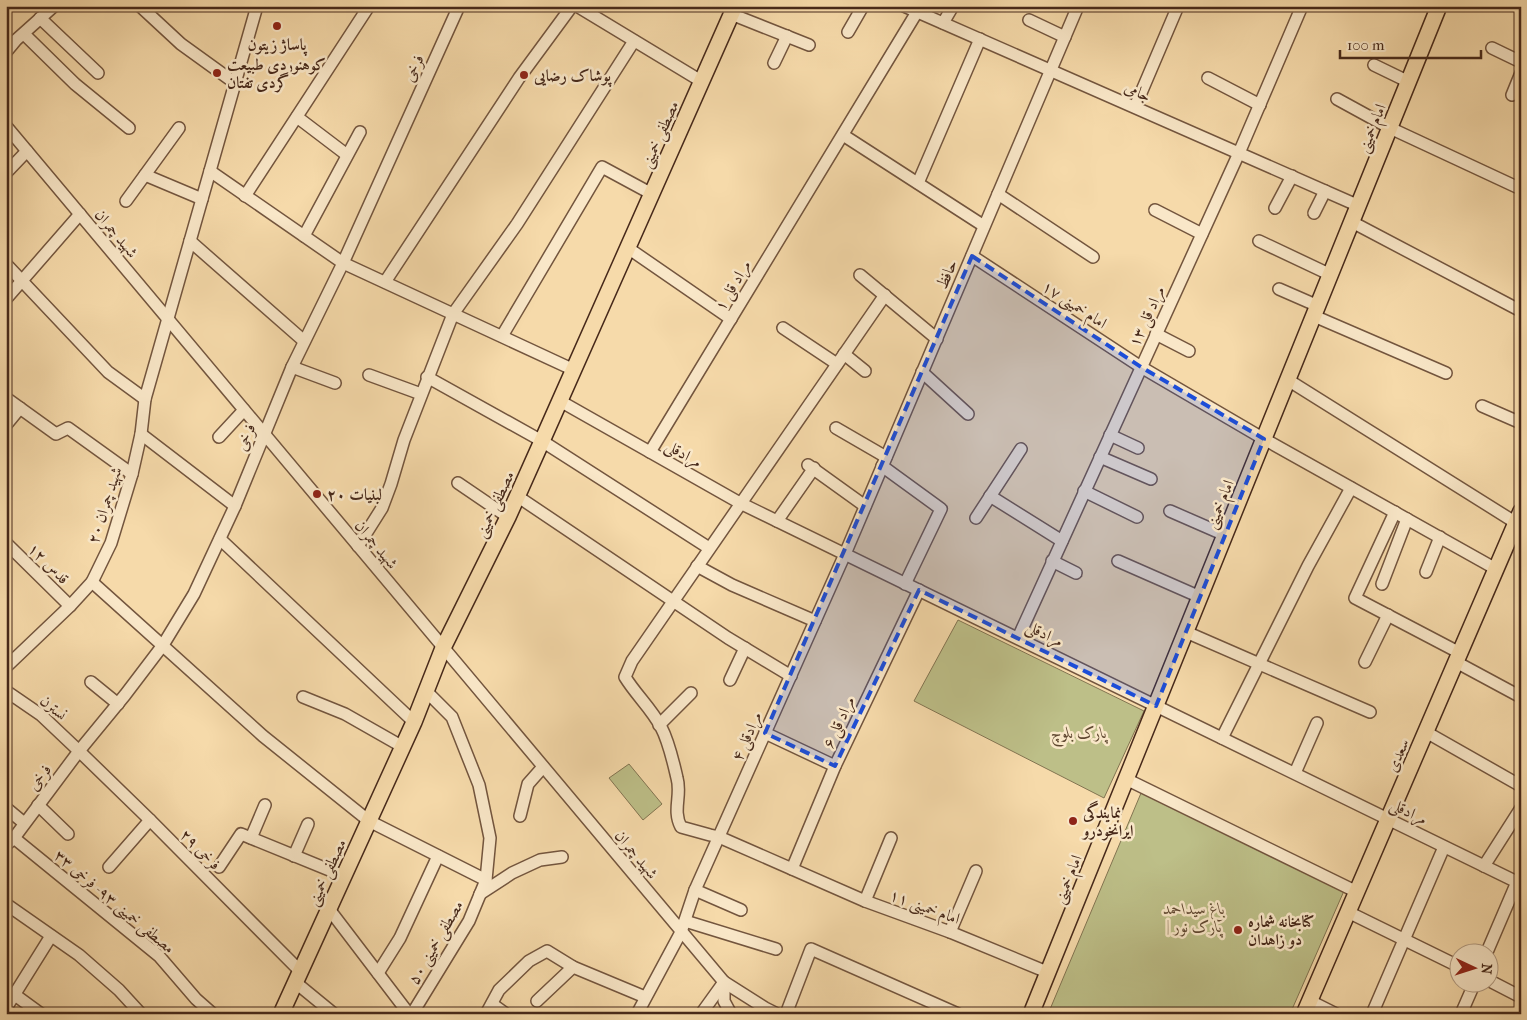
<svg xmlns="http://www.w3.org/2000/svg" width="1527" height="1020" font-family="'IM FELL French Canon',Amiri,serif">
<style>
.green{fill:#bdbf88;stroke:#827451}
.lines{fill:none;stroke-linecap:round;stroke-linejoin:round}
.minor-casing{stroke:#73553e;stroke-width:14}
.major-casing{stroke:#47291a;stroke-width:18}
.minor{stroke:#f9e7c8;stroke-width:11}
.major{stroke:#f6daaa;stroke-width:15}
.marked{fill:#1d4ed8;fill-opacity:0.2;stroke:#1d4ed8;stroke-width:4;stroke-dasharray:10 6;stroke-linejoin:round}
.poi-dot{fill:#8f2418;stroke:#f9e7c8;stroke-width:2}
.labels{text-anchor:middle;stroke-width:5;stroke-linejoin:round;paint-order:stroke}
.poi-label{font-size:16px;font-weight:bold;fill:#47291a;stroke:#f9e7c8;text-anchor:start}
.street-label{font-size:16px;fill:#47291a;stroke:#f9e7c8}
.park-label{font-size:16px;font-style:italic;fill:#5f4730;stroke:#f9e7c8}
</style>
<rect width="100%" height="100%" fill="#f6daaa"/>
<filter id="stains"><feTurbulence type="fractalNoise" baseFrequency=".004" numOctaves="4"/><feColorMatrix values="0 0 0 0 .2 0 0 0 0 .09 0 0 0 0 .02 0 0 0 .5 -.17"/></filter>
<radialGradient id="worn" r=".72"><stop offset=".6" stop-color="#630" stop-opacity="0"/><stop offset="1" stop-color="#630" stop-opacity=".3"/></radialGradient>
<g class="green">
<polygon points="958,620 1144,711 1104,798 914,701"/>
<polygon points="629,764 662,804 643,820 609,778"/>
<polygon points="1144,786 1347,884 1290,1014 1048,1014"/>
</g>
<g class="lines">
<g class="minor-casing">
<g id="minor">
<polyline points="140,6 181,44 235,83"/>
<polyline points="577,6 701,81"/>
<polyline points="904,6 1359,206"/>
<polyline points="731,14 809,45"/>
<polyline points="40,18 98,73"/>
<polyline points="1029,20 1065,37"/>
<polyline points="943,23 953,6"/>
<polyline points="848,32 863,6"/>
<polyline points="24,34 75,84 129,128"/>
<polyline points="1492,48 1521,62"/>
<polyline points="6,52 16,40 54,6"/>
<polyline points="774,63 787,36"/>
<polyline points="1374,65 1409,82"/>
<polyline points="1208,78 1260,105"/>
<polyline points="1512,95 1521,73"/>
<polyline points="1337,99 1390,128 1521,189"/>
<polyline points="1135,107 1178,6"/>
<polyline points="297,117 347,155"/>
<polyline points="6,126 724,982 724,1001 731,1014"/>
<polyline points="843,135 984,226"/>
<polyline points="210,171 343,263 574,370"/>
<polyline points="6,173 27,151"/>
<polyline points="145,175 202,199"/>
<polyline points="918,183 980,39"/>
<polyline points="998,194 1093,257"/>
<polyline points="245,196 369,6"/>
<polyline points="126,201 179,128"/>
<polyline points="1275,208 1292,176"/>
<polyline points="1155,210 1202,234"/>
<polyline points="1314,213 1325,191"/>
<polyline points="1352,222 1521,311"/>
<polyline points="304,236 360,132"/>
<polyline points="190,241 304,341"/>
<polyline points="1259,241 1331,275"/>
<polyline points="628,248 731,319"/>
<polyline points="972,256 1141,367 1264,439 1496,569"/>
<polyline points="6,264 108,372 145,399"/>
<polyline points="860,275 937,339"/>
<polyline points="385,282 519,78 572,6"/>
<polyline points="1279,289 1318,306"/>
<path d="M885 295 632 661 625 677C636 695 651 708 661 727 669 742 673 761 677 778 682 795 672 810 681 827L710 835 719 837 865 901 950 932 1047 972"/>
<polyline points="6,299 80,214"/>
<polyline points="1314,316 1446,373"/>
<polyline points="783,328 837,364"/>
<polyline points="1156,334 1189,351"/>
<polyline points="502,336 602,167 652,194"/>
<polyline points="844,354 865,371"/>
<polyline points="292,367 335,383"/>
<polyline points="922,372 968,414"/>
<polyline points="369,375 421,394"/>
<polyline points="427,377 542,441 709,548"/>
<polyline points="1288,380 1521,526"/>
<polyline points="6,398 56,434 68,428 132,474"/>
<polyline points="560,401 740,503 1521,884"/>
<polyline points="1482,406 1521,423"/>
<polyline points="6,425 20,408"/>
<polyline points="836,428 886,457"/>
<polyline points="141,434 235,506"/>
<polyline points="1110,435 1138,448"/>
<polyline points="219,437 244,410"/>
<polyline points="650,452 917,12"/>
<polyline points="1100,457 1151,479"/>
<polyline points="808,465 865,506"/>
<polyline points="882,466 941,509 905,584"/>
<polyline points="458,483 508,517"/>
<polyline points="1084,491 1137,517"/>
<polyline points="517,496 728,638 791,676"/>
<polyline points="990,496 1062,541"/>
<polyline points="1170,511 1225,535"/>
<polyline points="1395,512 1355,598 1460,653"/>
<polyline points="976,518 1021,449"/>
<polyline points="777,521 814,468"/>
<polyline points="220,539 414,722"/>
<polyline points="6,543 70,606"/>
<polyline points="358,546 382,508 391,484 404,440 453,314 517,224 634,41"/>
<polyline points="1052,561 1076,573"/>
<polyline points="1118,561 1200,597"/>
<polyline points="697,566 732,585 815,621"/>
<polyline points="1426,572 1440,537"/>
<polyline points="92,582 263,736 369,821 486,880"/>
<polyline points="1382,584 1407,519"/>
<polyline points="1186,632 1370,712"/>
<polyline points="1018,638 1239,153 1302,6"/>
<polyline points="1365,662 1388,615"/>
<polyline points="1456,662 1521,697"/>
<polyline points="6,667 70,606 92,582 111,543 132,474 141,434 145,399 257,6"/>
<polyline points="730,680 745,648"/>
<polyline points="91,682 118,704"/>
<polyline points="6,691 41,715 79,751 150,820 300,971"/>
<polyline points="303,697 345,714 403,747"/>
<polyline points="659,725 691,693"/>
<polyline points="1426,732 1521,786"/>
<polyline points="765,733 835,766"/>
<polyline points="1222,738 1308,566 1351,488"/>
<polyline points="1295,773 1317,723"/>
<polyline points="1126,779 1357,892"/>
<polyline points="38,805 68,834"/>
<polyline points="6,808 24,823"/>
<polyline points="520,816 528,784 543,767"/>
<polyline points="14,838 159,956 196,999 213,1014"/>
<polyline points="251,838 265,805"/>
<polyline points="6,845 14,838 79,751 125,695 163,645 194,594 235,506 292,367 343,263 459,6"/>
<polyline points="294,856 308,824"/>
<polyline points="1484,866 1521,808"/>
<polyline points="109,867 150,820"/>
<polyline points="219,867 241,834 344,876"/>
<polyline points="792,869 835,766 919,590"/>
<polyline points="695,890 741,910"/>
<polyline points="480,894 512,873 540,860 562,857"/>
<polyline points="865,901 891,838"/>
<polyline points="6,904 79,955 119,990 141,1014"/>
<polyline points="329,909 409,1014"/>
<polyline points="1348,912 1460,967"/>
<polyline points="685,921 776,949"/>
<polyline points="950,932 976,871"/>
<polyline points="1487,952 1517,882"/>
<polyline points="378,973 400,938 438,856"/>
<polyline points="1490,981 1521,997"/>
<polyline points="295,982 334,1014"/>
<polyline points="15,995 41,1014"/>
<polyline points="537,1001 573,967"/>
<polyline points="1310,1001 1336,1014"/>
<polyline points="492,1004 506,1014"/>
<polyline points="6,1008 51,936"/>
<polyline points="412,1014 469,921 486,880 490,838 479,785 452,717 427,692"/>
<polyline points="486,1014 499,990 529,961 547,951 573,967 645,997"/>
<polyline points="637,1014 681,932 695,890 845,554 1078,6"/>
<polyline points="701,1014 724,982 765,1008 777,1014"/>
<polyline points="786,1014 811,949 958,1014"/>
<polyline points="1372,1014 1444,847"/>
<polyline points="1461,1014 1475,982"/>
</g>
</g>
<g class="major-casing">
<g id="major">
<polyline points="281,1014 414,722 443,648 508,517 542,441 735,6"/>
<polyline points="1031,1014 1439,6"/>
<polyline points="1304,1014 1521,511"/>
</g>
</g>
<use href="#minor" class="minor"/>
<use href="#major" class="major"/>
</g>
<path class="marked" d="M972 256 1141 367 1264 439 1156 706 919 590 835 766 765 733Z"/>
<g class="poi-dot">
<circle cx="277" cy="26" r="5"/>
<circle cx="217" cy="73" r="5"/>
<circle cx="524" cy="75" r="5"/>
<circle cx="317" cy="494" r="5"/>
<circle cx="1073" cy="821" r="5"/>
<circle cx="1238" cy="930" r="5"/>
</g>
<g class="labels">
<g class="poi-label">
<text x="277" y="50" text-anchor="middle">پاساژ زیتون</text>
<text x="227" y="70">کوهنوردی طبیعت<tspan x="227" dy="18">گردی تفتان</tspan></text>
<text x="534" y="81">پوشاک رضایی</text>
<text x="327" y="500">لبنیات ۲۰</text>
<text x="1083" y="818">نمایندگی<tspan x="1083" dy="18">ایرانخودرو</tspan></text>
<text x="1248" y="927">کتابخانه شماره<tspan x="1248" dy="18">دو زاهدان</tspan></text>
</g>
<g class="street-label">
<text transform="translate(413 68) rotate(-66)" y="6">فرخی</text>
<text transform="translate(1138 91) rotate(24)" y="6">جامی</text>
<text transform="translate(1371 128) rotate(-68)" y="6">امام خمینی</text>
<text transform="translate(659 134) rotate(-66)" y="6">مصطفی خمینی</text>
<text transform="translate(117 233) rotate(50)" y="6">شهید چمران</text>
<text transform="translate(946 274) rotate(-67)" y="6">حافظ</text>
<text transform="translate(732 285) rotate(-59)" y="6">مراد قلی ۱</text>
<text transform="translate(1075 304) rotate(33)" y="6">امام خمینی ۱۷</text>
<text transform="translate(1146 316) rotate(-65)" y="6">مراد قلی ۱۳</text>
<text transform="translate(245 437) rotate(-68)" y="6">فرخی</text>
<text transform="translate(684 453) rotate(30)" y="6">مرادقلی</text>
<text transform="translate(494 504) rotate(-65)" y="6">مصطفی خمینی</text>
<text transform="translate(1219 504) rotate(-68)" y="6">امام خمینی</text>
<text transform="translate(104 505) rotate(-72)" y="6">شهید چمران ۲۰</text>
<text transform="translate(377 544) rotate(50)" y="6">شهید چمران</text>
<text transform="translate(49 563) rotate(45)" y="6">قدس ۱۲</text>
<text transform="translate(1045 633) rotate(26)" y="6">مرادقلی</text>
<text transform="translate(54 707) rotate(40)" y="6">نسترن</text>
<text transform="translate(838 722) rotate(-65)" y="6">مراد قلی ۶</text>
<text transform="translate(746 736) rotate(-66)" y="6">مرادقلی ۴</text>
<text transform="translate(1397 755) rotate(-67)" y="6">سعدی</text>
<text transform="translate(39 777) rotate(-53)" y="6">فرخی</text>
<text transform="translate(1409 811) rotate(26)" y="6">مرادقلی</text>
<text transform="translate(201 849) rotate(45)" y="6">فرخی ۲۹</text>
<text transform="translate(637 854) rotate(50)" y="6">شهید چمران</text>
<text transform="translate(326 872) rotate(-65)" y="6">مصطفی خمینی</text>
<text transform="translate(1067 879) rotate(-68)" y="6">امام خمینی</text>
<text transform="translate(115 901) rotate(40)" y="6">مصطفی خمینی ۹۳- فرخی ۳۳</text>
<text transform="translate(925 906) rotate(20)" y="6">امام خمینی ۱۱</text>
<text transform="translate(435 942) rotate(-60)" y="6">مصطفی خمینی ۵۰</text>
</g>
<g class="park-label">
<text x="1079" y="738">پارک بلوچ</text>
<text x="1194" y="914">باغ سیداحمد<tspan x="1194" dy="18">| پارک نور</tspan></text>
</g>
</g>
<rect width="1527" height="1020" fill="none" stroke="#f6daaa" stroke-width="25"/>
<rect x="8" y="8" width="1512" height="1005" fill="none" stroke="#47291a" stroke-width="2.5"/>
<rect x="12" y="12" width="1502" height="995" fill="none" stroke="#47291a"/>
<g transform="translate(1474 968) rotate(94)"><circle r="24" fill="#f9e7c8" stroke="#b29b82"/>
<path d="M0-4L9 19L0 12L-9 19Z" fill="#8f2418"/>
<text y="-8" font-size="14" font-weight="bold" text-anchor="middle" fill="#47291a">N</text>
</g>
<path d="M1340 50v8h141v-8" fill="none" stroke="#47291a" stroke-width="2.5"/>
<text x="1347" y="50" font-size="15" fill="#47291a" stroke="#f9e7c8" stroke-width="4" paint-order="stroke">100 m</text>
<rect width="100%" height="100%" filter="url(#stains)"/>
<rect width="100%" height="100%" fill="url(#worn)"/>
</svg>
